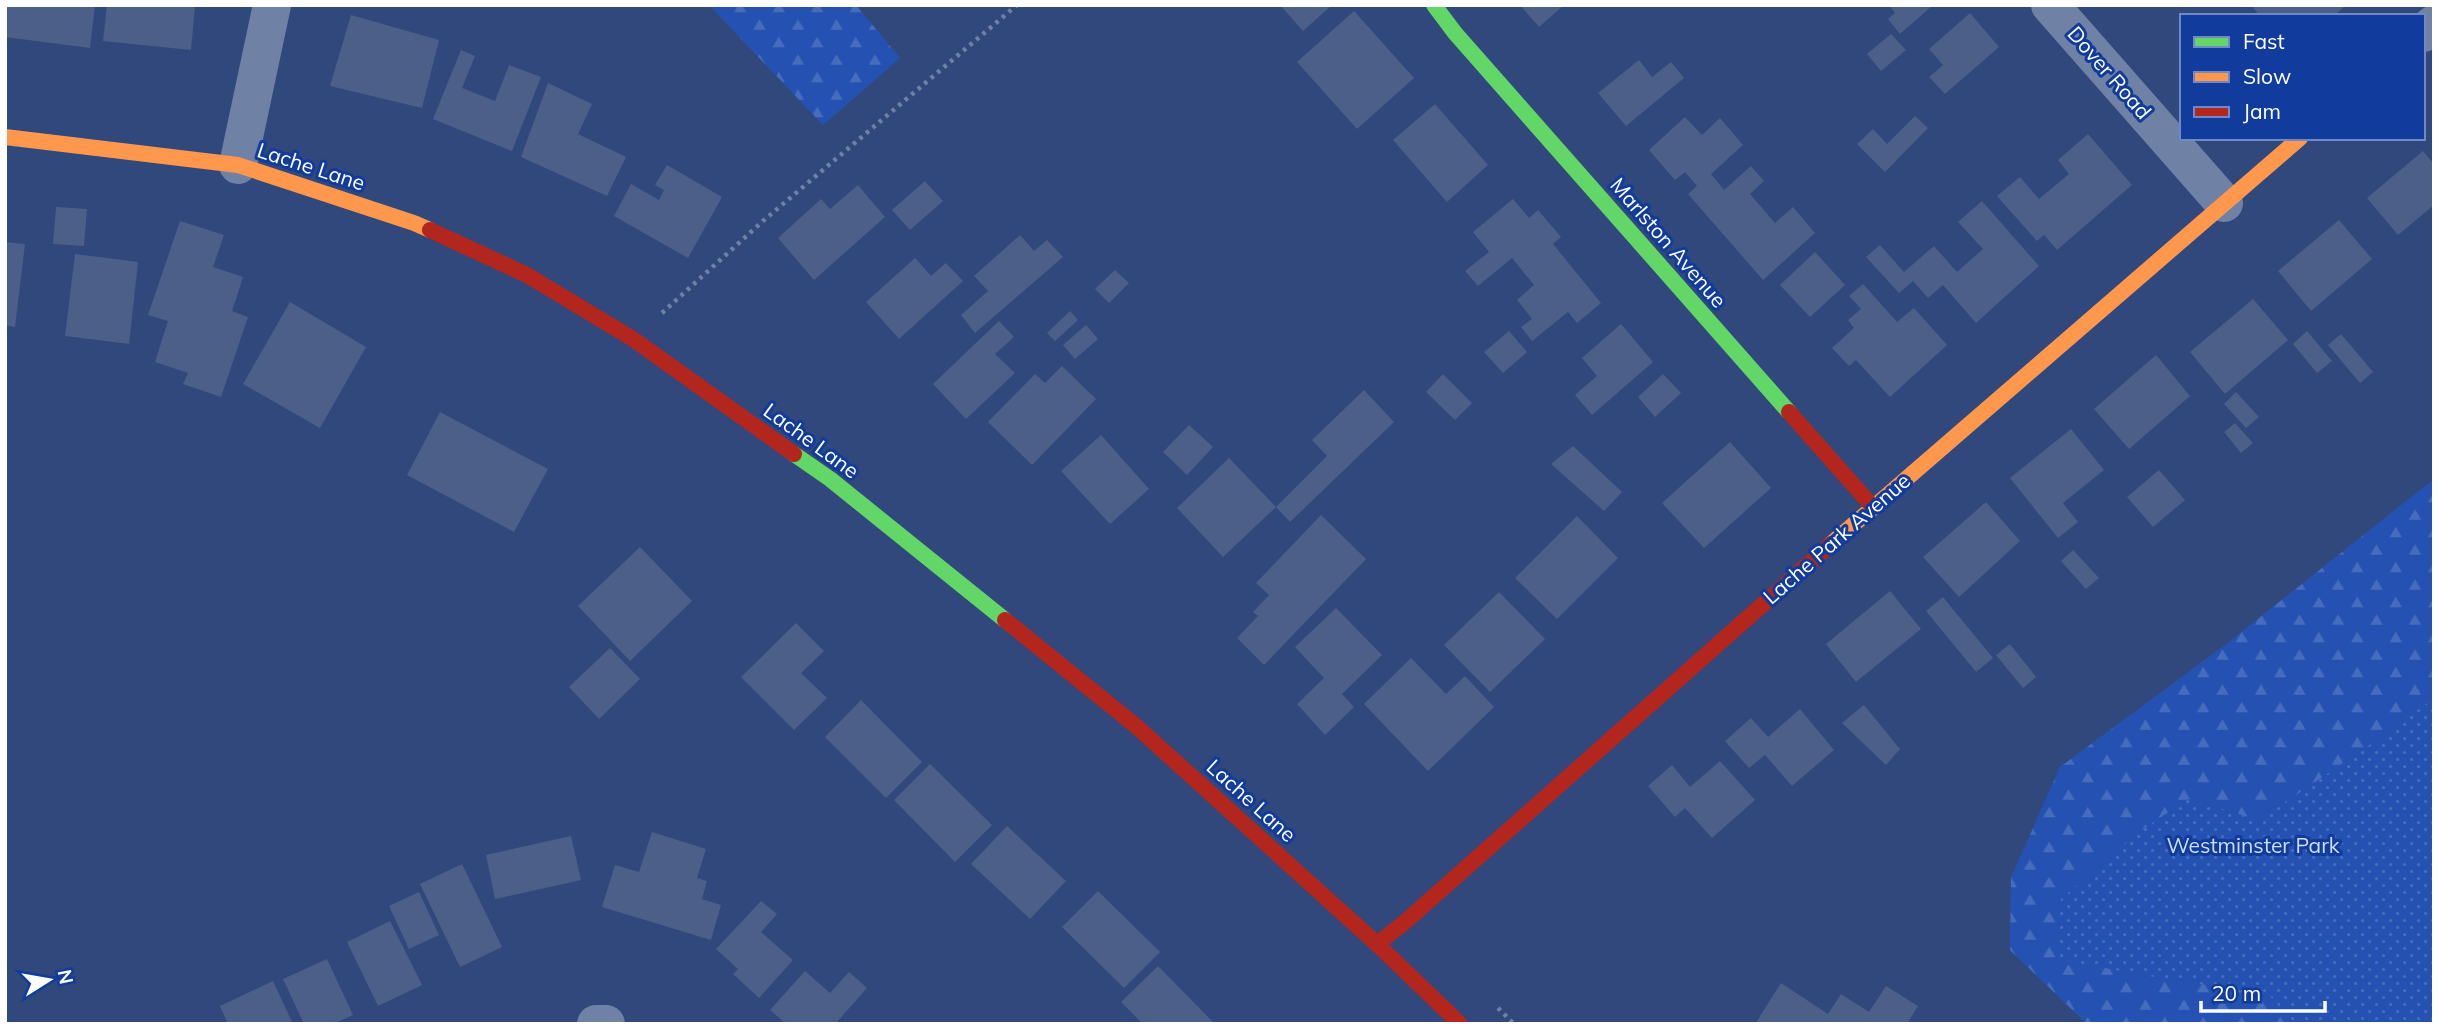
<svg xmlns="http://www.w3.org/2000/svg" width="2439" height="1029" font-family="Mulish,sans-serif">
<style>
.grass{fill:url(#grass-dots)}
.forest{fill:url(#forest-firs)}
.building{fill:#4c5f89}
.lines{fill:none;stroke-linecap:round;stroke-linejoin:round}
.path{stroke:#7081a6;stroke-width:4.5;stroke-dasharray:3.5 5;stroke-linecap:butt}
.street{stroke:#7081a6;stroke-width:38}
.fast{stroke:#63d668;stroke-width:16}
.slow{stroke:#ff974d;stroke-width:16}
.jam{stroke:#b3261e;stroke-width:16}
.labels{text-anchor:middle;stroke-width:6;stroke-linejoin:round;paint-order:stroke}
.street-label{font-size:21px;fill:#fff;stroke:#113b9c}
.park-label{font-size:21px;fill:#cdddfe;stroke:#113b9c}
</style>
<defs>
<pattern id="grass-dots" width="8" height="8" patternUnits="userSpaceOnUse" patternTransform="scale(1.75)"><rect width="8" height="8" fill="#2552b2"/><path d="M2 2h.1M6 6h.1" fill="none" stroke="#466cbe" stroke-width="1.8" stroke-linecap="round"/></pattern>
<pattern id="forest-firs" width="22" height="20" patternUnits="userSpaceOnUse" patternTransform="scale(1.75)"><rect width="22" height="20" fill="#2552b2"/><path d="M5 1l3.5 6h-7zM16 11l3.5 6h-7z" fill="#466cbe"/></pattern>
</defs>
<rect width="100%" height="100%" fill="#30487c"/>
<polygon class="grass" points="2434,479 2434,1024 2087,1024 2010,950 2011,878 2060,767 2224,646"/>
<g class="forest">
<polygon points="709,5 856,5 900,58 823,125"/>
<polygon points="2434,479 2434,698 2377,740 2259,820 2188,799 2142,830 2061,899 2057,959 2136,974 2269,995 2295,1024 2087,1024 2010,950 2011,878 2060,767 2224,646"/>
</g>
<g class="building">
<polygon points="7,5 95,5 90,48 5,37"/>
<polygon points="107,5 195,6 191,50 103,41"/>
<polygon points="1280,5 1332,5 1303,31"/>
<polygon points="1520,5 1564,5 1539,27"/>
<polygon points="1889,5 1933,5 1900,34 1888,19 1895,13"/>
<polygon points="2251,5 2346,5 2334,16 2260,16"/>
<polygon points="1354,11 1414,78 1357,129 1297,62"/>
<polygon points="1970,13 1999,47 1945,94 1929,77 1943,65 1929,49"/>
<polygon points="351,15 439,40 422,108 330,86"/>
<polygon points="1891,34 1906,50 1881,71 1867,54"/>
<polygon points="461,50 475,56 462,88 495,101 509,65 541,77 512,151 433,119"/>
<polygon points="1639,60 1652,77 1671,62 1684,78 1626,126 1598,93"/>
<polygon points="548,83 592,104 578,134 626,157 607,196 521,157"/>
<polygon points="1435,104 1488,165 1447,202 1393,140"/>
<polygon points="1915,116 1928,128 1885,172 1857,144 1873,129 1887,144"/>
<polygon points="1685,117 1702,135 1720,118 1743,145 1711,174 1724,190 1751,166 1764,181 1750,194 1775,223 1793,207 1815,233 1763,280 1688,194 1697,186 1685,172 1675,180 1649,150"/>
<polygon points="2088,134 2132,185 2057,250 2044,235 2037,241 1997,196 2020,177 2039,199 2069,174 2058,160"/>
<polygon points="2423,151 2434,164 2434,205 2398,235 2367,198"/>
<polygon points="667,165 722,197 688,258 614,216 631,184 659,200 664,190 655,185"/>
<polygon points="925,181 943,201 910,230 892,210"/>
<polygon points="858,185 885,217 814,280 778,238 821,199 830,209"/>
<polygon points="1513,199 1529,218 1538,210 1561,237 1553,244 1601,303 1577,323 1568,312 1532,341 1521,327 1532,319 1517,300 1534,285 1512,258 1478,286 1465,271 1489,252 1473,232"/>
<polygon points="1982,201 2039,266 1976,323 1943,285 1928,298 1913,281 1899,293 1866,257 1880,245 1904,272 1934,246 1957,272 1983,249 1958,222"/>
<polygon points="56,207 87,209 84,246 53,244"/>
<polygon points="2339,220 2372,259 2311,311 2278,271"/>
<polygon points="180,221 224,235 213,267 243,277 232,311 248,317 221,397 183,384 188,373 155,362 168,321 148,315"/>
<polygon points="1020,235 1034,251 1047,240 1063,257 975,333 961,315 988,291 974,276"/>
<polygon points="5,242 25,244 15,327 5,325"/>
<polygon points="1815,252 1845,285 1810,317 1780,285"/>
<polygon points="75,254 138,262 129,344 65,336"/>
<polygon points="915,258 931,276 946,263 963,281 899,339 866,302"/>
<polygon points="1115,270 1129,283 1109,303 1095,289"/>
<polygon points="1863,284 1897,322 1914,308 1947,345 1890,397 1856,360 1849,366 1832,348 1854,328 1848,320 1861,309 1849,296"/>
<polygon points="2253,299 2288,340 2225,394 2190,352"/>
<polygon points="290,302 366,347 320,428 243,384"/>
<polygon points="1070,311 1078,320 1055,341 1047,333"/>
<polygon points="999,321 1014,337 995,354 1015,373 966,419 933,384"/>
<polygon points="1621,324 1653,362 1592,415 1575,395 1597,376 1582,358"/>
<polygon points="1086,325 1098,339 1075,359 1063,345"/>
<polygon points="1509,331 1527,352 1503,373 1484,352"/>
<polygon points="2307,331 2332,361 2317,373 2293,344"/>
<polygon points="2341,334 2373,372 2360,383 2328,345"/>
<polygon points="2156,355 2190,396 2129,449 2094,409"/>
<polygon points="1062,366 1096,399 1032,465 988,422 1035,374 1045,383"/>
<polygon points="1443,374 1472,403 1455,420 1426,392"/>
<polygon points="1663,374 1681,393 1655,417 1638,397"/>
<polygon points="1364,390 1394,422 1290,522 1276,507 1327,456 1312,440"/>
<polygon points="2236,392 2259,417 2246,428 2224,404"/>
<polygon points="440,412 548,469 514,532 407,475"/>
<polygon points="2235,423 2253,443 2241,453 2224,432"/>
<polygon points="1189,425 1213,447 1187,475 1163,452"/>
<polygon points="2071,429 2104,470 2063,503 2078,522 2058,538 2010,478"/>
<polygon points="1101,435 1149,489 1110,524 1061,471"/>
<polygon points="1730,442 1771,488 1704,548 1662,503"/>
<polygon points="1573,446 1622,492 1604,511 1551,464"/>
<polygon points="1229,458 1276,507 1223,557 1177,508"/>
<polygon points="2159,470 2185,500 2153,527 2127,497"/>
<polygon points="1986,502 2020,541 1959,597 1923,557"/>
<polygon points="1321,515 1366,559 1264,665 1237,638 1258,616 1253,612 1269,595 1256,583"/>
<polygon points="1577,516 1618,558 1557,619 1515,578"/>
<polygon points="640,547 692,601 630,661 578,606"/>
<polygon points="2073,550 2099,578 2086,589 2061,561"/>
<polygon points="1890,591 1921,629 1856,682 1826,644"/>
<polygon points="1499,592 1545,639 1490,692 1444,645"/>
<polygon points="1943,597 1993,658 1976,672 1926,611"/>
<polygon points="1336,608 1382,655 1342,694 1354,707 1325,735 1297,704 1324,678 1295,647"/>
<polygon points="796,623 824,651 801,673 827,698 794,730 741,677"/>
<polygon points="2010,644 2036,677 2023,688 1996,655"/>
<polygon points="610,648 640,679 599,719 569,687"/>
<polygon points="1411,658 1446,694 1465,676 1494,707 1428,771 1364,704"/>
<polygon points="861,700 922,762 886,798 825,737"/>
<polygon points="1864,705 1900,749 1886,765 1842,723"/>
<polygon points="1800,709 1834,750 1792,786 1765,755 1749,768 1725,741 1751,718 1768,737"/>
<polygon points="1720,761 1755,800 1712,838 1685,808 1675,817 1648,786 1672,765 1690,787"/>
<polygon points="930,764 992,825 955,862 894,800"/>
<polygon points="1007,826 1066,881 1030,919 971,864"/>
<polygon points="652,832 706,849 697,878 707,881 702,899 721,905 711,940 602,907 615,865 639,872"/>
<polygon points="571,836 581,880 495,899 486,855"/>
<polygon points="462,864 502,947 460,967 420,884"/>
<polygon points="1098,891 1160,952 1124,988 1062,927"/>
<polygon points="419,892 439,935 409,949 389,906"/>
<polygon points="761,901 777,914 761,932 793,960 759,998 733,974 738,969 716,949"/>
<polygon points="390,921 422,985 378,1006 347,942"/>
<polygon points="327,959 353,1015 333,1024 304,1024 283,979"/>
<polygon points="1158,966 1215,1024 1143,1024 1121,1002"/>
<polygon points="805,971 830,993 849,972 867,988 835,1024 786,1024 770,1010"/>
<polygon points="273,981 293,1024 228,1024 220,1006"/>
<polygon points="1781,983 1828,1014 1841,994 1869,1012 1886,986 1918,1006 1907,1024 1755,1024"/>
</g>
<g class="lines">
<g class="path">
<polyline points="662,313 763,221 1017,5"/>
<polyline points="1498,1008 1514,1024"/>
</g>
<g class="street">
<polyline points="2050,5 2224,203"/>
<polyline points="2423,33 2434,24"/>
<polyline points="238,165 272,5"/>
<polyline points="596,1024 606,1024"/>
</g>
<g class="fast">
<polyline points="1434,5 1455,33 1789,412"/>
<polyline points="794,454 830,479 1005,620"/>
</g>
<g class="slow">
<polyline points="5,137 238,165 414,223 430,230"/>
<polyline points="1831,544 2300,138"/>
</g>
<g class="jam">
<polyline points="430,230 527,275 633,339 794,454"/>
<polyline points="1789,412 1873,507"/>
<polyline points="1005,620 1136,726 1377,944 1460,1024"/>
<polyline points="1377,944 1405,922 1831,544"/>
</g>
</g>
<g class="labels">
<g class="street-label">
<text transform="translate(2109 73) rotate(49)" y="7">Dover Road</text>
<text transform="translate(311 167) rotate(18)" y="7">Lache Lane</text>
<text transform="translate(1668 243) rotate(49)" y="7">Marlston Avenue</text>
<text transform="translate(811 441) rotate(36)" y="7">Lache Lane</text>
<text transform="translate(1837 539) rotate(-41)" y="7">Lache Park Avenue</text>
<text transform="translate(1251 801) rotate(42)" y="7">Lache Lane</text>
</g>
<g class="park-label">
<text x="2253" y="853">Westminster Park</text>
</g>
</g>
<rect width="2439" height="1029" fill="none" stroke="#ffffff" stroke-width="14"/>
<rect x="2180" y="14" width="245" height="126" fill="#113b9c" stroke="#7089c4" stroke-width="2"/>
<rect x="2194" y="37" width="35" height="10" fill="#63d668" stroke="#7089c4" stroke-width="2"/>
<text x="2243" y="49" font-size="21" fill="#ffffff">Fast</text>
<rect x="2194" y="72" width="35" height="10" fill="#ff974d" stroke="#7089c4" stroke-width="2"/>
<text x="2243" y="84" font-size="21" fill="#ffffff">Slow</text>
<rect x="2194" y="107" width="35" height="10" fill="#b3261e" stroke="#7089c4" stroke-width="2"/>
<text x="2243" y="119" font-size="21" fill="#ffffff">Jam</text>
<g transform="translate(49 980) rotate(79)" stroke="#113b9c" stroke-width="5" paint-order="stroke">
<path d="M0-5L12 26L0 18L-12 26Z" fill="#ffffff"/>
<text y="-10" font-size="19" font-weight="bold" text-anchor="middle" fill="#ffffff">N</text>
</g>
<path d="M2201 1001v10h124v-10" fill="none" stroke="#ffffff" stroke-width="3.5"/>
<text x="2212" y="1001" font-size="21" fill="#ffffff" stroke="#113b9c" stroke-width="5" paint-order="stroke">20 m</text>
</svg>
